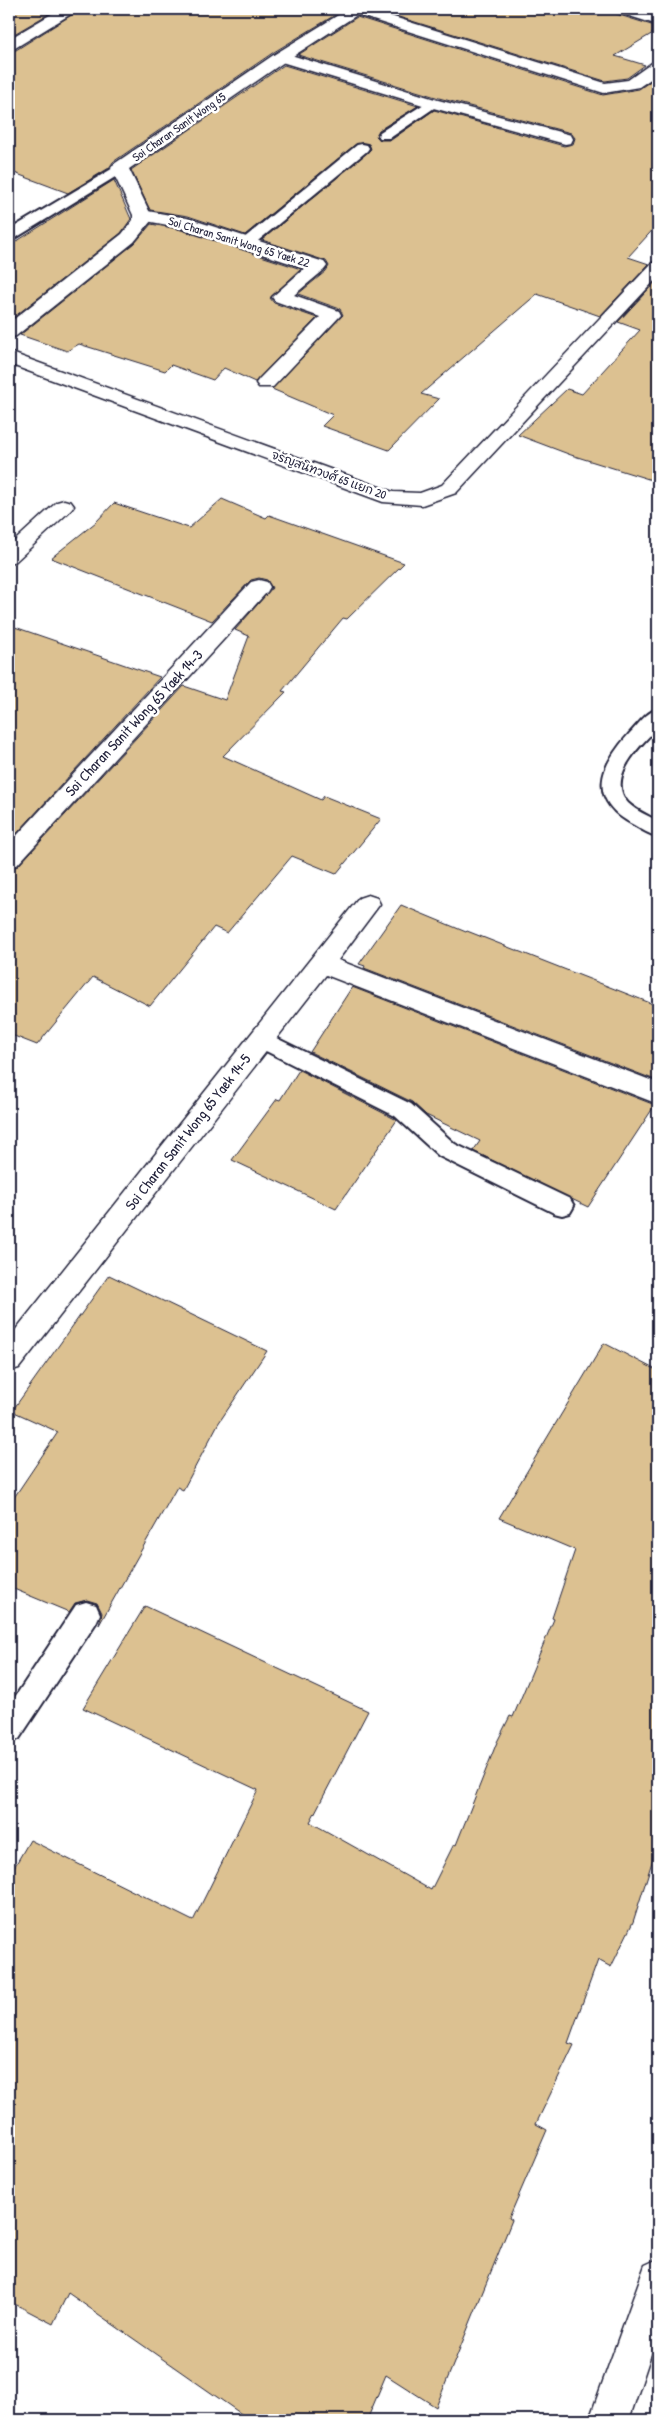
<svg xmlns="http://www.w3.org/2000/svg" width="667" height="2429" font-family="'Patrick Hand','Playpen Sans Thai',sans-serif">
<style>
.building{fill:#dcc191;stroke:#22223b}
.lines{fill:none;stroke-linecap:round;stroke-linejoin:round}
.lane-casing{stroke:#22223b;stroke-width:4}
.street-casing{stroke:#22223b;stroke-width:3}
.secondary-casing{stroke:#22223b;stroke-width:3}
.primary-casing{stroke:#22223b;stroke-width:3}
.lane{fill:#fff;fill-rule:evenodd}
.street{fill:#fff;fill-rule:evenodd}
.secondary{fill:#fff;fill-rule:evenodd}
.primary{fill:#fff;fill-rule:evenodd}
.labels{text-anchor:middle;stroke-width:5;stroke-linejoin:round;paint-order:stroke}
.far-street-label{font-size:12px;fill:#22223b;stroke:#fff}
.street-label{font-size:15px;fill:#22223b;stroke:#fff}
</style>
<rect width="100%" height="100%" fill="#fff"/>
<filter id="ink" filterUnits="userSpaceOnUse"><feTurbulence type="fractalNoise" baseFrequency=".02" numOctaves="2"/><feDisplacementMap in="SourceGraphic" scale="10" xChannelSelector="R" yChannelSelector="G"/><feConvolveMatrix kernelMatrix="1 2 1 2 8 2 1 2 1" color-interpolation-filters="sRGB"/></filter>
<g filter="url(#ink)">
<g class="building">
<polygon points="9,9 57,9 9,37"/>
<polygon points="81,9 345,9 274,52 113,162 109,168 68,193 9,171 9,52 16,50"/>
<polygon points="373,9 612,9 616,14 658,27 658,30 615,56 645,65 627,78 605,81"/>
<polygon points="357,17 603,95 639,89 658,76 658,224 628,257 649,264 600,316 537,294 421,394 439,399 389,450 322,426 333,415 272,389 343,315 340,309 298,294 326,271 329,266 326,261 262,240 368,152 371,149 369,144 356,144 245,235 188,216 150,210 131,170 284,65 418,106 379,130 376,136 380,140 391,140 434,110 564,146 573,144 575,138 571,133 439,98 298,55"/>
<polygon points="114,180 131,219 121,233 9,321 9,246"/>
<polygon points="151,224 178,229 301,269 270,298 274,303 317,318 255,382 224,368 213,380 171,365 165,371 79,344 67,351 20,335 135,243"/>
<polygon points="658,279 658,482 571,455 518,435 567,389 582,394 640,330 618,322"/>
<polygon points="222,499 266,518 269,515 404,563 347,619 343,618 282,691 286,692 223,756 321,800 324,796 381,819 336,874 292,856 227,933 214,927 150,1006 93,977 37,1045 9,1034 9,869 18,866 184,686 225,700 249,636 235,630 272,588 267,580 259,578 251,580 212,621 51,558 96,522 114,503 189,528"/>
<polygon points="9,625 160,677 9,842"/>
<polygon points="401,905 466,932 467,931 658,1006 658,1081 364,968 365,966 359,964"/>
<polygon points="352,987 655,1105 588,1207 473,1151 480,1141 426,1115 412,1102 310,1052"/>
<polygon points="299,1070 397,1120 336,1209 232,1160 277,1099 280,1100"/>
<polygon points="109,1275 267,1351 218,1424 183,1490 177,1487 99,1625 102,1613 97,1603 87,1600 75,1603 69,1612 9,1587 9,1505 58,1432 12,1411"/>
<polygon points="604,1343 658,1371 658,1843 633,1922 611,1967 598,1960 568,2043 574,2045 536,2124 547,2130 509,2218 512,2220 436,2407 386,2375 367,2420 250,2420 68,2293 53,2324 9,2301 9,1876 30,1840 193,1921 258,1790 83,1708 145,1606 368,1711 310,1822 431,1890 454,1844 456,1845 497,1742 510,1716 513,1717 554,1619 552,1618 575,1550 499,1518"/>
</g>
<g class="lines">
<g class="lane-casing">
<g id="lane">
<polygon points="432,99 439,103 437,106 390,138 380,138 378,135 380,132"/>
<polygon points="362,144 367,145 369,148 367,151 253,245 243,245 240,242 243,239 357,145"/>
<polygon points="120,164 127,168 125,171 14,239 9,241 9,230"/>
<path d="M658 709V727C642 744 605 777 628 803 636 811 649 816 658 821V837C649 834 642 830 634 825 587 800 599 767 629 734 638 725 646 712 658 709Z"/>
<polygon points="262,1031 411,1104 455,1144 570,1199 574,1206 570,1213 562,1215 554,1213 439,1156 395,1116 254,1045 251,1039 254,1033"/>
<polygon points="86,1602 96,1605 100,1614 96,1623 19,1739 9,1743 9,1706 76,1605"/>
</g>
</g>
<g class="street-casing">
<g id="street">
<polygon points="60,9 79,9 15,48 9,50 9,39"/>
<polygon points="349,9 368,9 605,83 628,80 652,63 658,61 658,74 639,87 604,93 351,13"/>
<polygon points="614,9 637,9 658,15 658,25 617,12"/>
<polygon points="281,52 438,100 571,135 573,139 571,143 565,144 426,106 275,60 273,57"/>
<polygon points="142,210 187,218 324,262 327,266 324,270 294,295 339,311 341,315 273,387 259,387 256,383 259,379 320,317 275,301 272,297 305,268 178,227 136,219 133,215 136,211"/>
<polygon points="658,262 658,277 456,493 422,505 383,502 9,364 9,352 393,492 420,493 442,485 652,263"/>
<polygon points="64,500 71,502 74,506 71,510 16,561 9,563 9,546 57,502"/>
<polygon points="259,580 267,582 270,587 267,592 17,865 9,867 9,844 251,582"/>
<polygon points="368,895 377,898 380,904 338,960 658,1083 658,1104 326,975 19,1368 9,1371 9,1338 359,898"/>
</g>
</g>
<g class="secondary-casing">
<polygon id="secondary" points="348,9 366,9 287,60 129,169 151,215 151,221 134,242 16,336 9,338 9,323 122,234 133,220 133,215 111,168 114,164 275,54"/>
</g>
<g class="primary-casing">
<polygon id="primary" points="658,2259 658,2333 629,2420 589,2420 645,2265"/>
</g>
<use href="#lane" class="lane"/>
<use href="#street" class="street"/>
<use href="#secondary" class="secondary"/>
<use href="#primary" class="primary"/>
</g>
</g>
<g class="labels">
<g class="far-street-label">
<text transform="translate(179 127) rotate(-35)" y="4">Soi Charan Sanit Wong 65</text>
<text transform="translate(239 242) rotate(17)" y="4">Soi Charan Sanit Wong 65 Yaek 22</text>
<text transform="translate(329 475) rotate(20)" y="4">จรัญสนิทวงศ์ 65 แยก 20</text>
</g>
<g class="street-label">
<text transform="translate(134 723) rotate(-47)" y="5">Soi Charan Sanit Wong 65 Yaek 14-3</text>
<text transform="translate(188 1132) rotate(-52)" y="5">Soi Charan Sanit Wong 65 Yaek 14-5</text>
</g>
</g>
<rect width="667" height="2429" fill="none" stroke="#fff" stroke-width="30"/>
<rect x="15" y="15" width="637" height="2399" fill="none" stroke="#22223b" stroke-width="2" filter="url(#ink)"/>
</svg>
